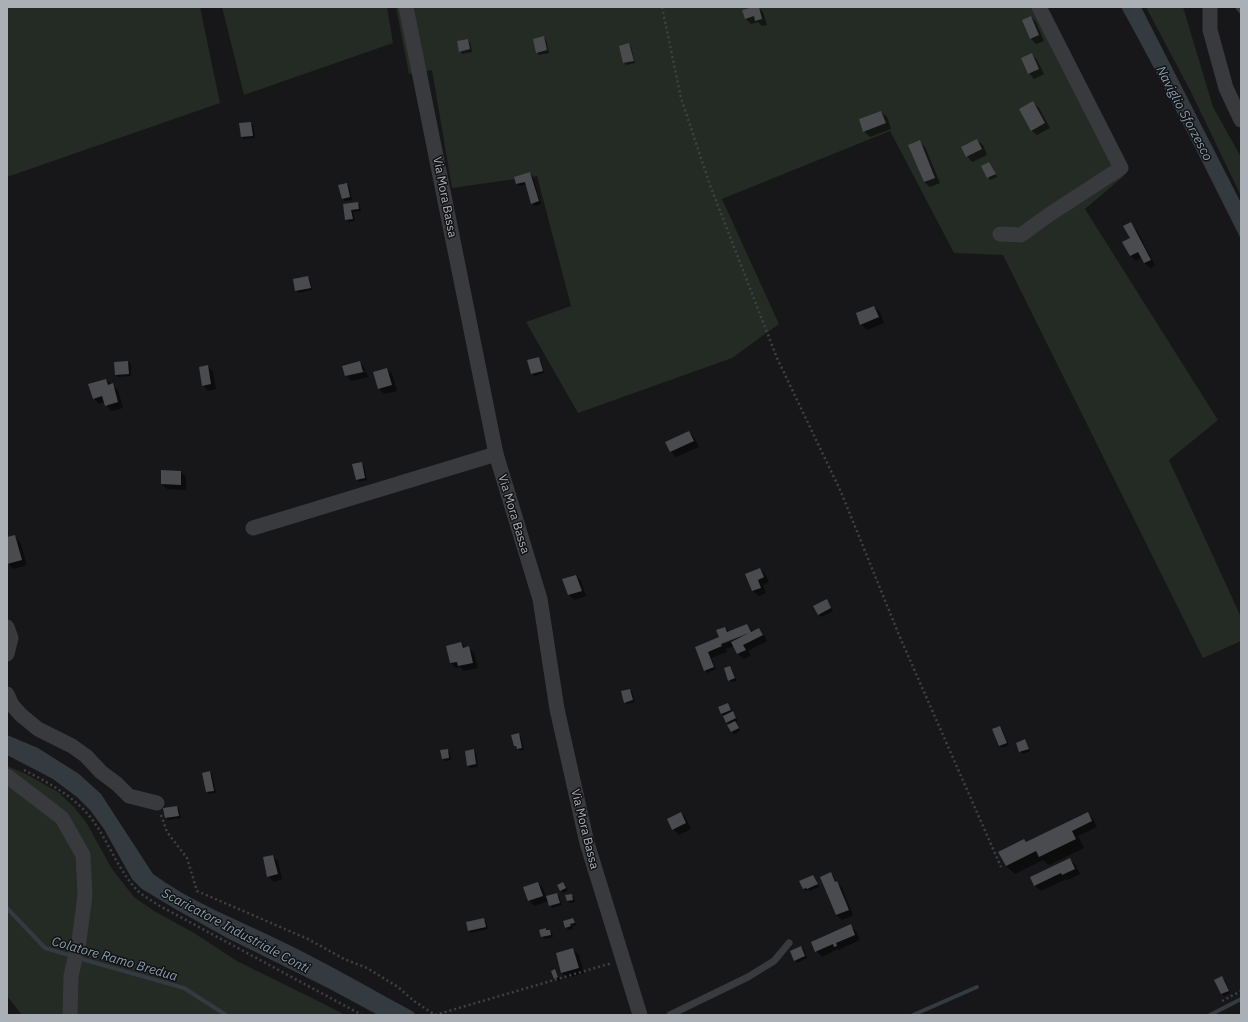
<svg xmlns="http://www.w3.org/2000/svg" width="1248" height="1022" font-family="'IBM Plex Sans',sans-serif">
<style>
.green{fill:#242a24}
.water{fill:#333b40}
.shadow{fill:#0007;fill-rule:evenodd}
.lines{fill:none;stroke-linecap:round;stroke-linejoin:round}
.stream{stroke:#333b40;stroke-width:4}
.building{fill:#494b4e}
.path{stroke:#3f4144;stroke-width:2.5;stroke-dasharray:2 3;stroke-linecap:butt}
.lane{stroke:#393a3d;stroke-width:7}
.street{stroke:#393a3d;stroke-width:15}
.labels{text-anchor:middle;stroke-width:3;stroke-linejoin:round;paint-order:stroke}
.street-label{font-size:12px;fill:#abb0b7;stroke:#121214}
.water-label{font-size:13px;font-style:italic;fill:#879fae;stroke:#121214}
</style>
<rect width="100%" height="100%" fill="#171719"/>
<g class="green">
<polygon points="7,7 200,7 220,103 7,177"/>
<polygon points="222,7 387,7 393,43 244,95"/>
<polygon points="396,7 1040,7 1124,176 1085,209 1218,420 1169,460 1241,617 1241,641 1203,658 1003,255 954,253 890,131 722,199 779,324 732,358 578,413 526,322 571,306 537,176 452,188 432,70 409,74"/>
<polygon points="1146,7 1183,7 1213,107 1241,157 1241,196 1191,92"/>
<polygon points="7,766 26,774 58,792 73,806 86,822 112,869 134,897 154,911 194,933 237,961 322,1003 345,1015 22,1015 7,996"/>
</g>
<g class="water">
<path d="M1121 7H1141L1241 203V239C1202 161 1163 83 1121 7Z"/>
<path d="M7 735 38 748 79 774 101 794 153 874C191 902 240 921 283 942 327 963 369 988 412 1011L416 1015H378L328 988 227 938 177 910 142 889 132 879 104 829 90 810 77 797 53 779 7 755Z"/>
</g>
<g class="shadow">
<polygon points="756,7 758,7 763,12 767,25 762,26 758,22 751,24 746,19 743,11"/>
<polygon points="1031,17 1036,22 1044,41 1036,44 1031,39"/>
<polygon points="543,37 546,39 549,53 539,55 537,52"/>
<polygon points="468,40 470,42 472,52 462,54 460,51"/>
<polygon points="629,44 631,47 635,63 626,65 624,63 620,47"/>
<polygon points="1032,54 1037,60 1044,74 1034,79 1029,73"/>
<polygon points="1033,103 1039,108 1050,128 1037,135 1031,130"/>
<polygon points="881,112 887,117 891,129 870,137 864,131"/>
<polygon points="251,123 253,125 255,138 244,139 242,137"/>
<polygon points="977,140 983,145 987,155 972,162 967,156"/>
<polygon points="920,142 925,147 940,183 930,187 924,182 910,146"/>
<polygon points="989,163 997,177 990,180 982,167"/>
<polygon points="530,173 532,175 541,204 535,206 532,203 527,184 519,186 517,184 515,177"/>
<polygon points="347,184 349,186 352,200 345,201 343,199"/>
<polygon points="358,203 360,206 361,211 353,212 355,221 349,222 346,219 344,205"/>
<polygon points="1130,223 1136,229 1155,265 1150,268 1145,263 1142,257 1136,261 1130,255"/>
<polygon points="308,277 310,280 312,290 299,293 296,291"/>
<polygon points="874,307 880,312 884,323 867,330 861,324"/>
<polygon points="539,358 541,360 544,373 534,376 532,373"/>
<polygon points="128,362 131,364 131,376 118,377 116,375"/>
<polygon points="360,362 366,370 348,374 348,376 366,372 368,377 351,381 346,375"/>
<polygon points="208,366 213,372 216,389 208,391 203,385"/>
<polygon points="387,369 392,374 397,391 384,394 379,389"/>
<polygon points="106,380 118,390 123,408 111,411 106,405 105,402 99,404 94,398"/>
<polygon points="689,432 694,437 699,447 676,457 671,452 666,442"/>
<polygon points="362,463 364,466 367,480 359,482 357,479"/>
<polygon points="181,472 186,477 186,490 167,489 162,484"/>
<polygon points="15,536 20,542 27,565 13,569 8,563 7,560 7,539"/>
<polygon points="760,569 765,574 769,582 763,585 766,593 759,596 753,591 746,574"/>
<polygon points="576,576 581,581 586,596 574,600 569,595 564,580"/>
<polygon points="826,600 833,611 821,617 819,614"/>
<path d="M747 625 753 632 759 629 764 635 767 641 748 651 751 655 744 659 738 654 734 646 726 649 727 652 711 658 716 669 707 673 705 670 699 657 720 638 725 628 730 632ZM749 632 750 634 724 644V642Z"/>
<polygon points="461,643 466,648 468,647 474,653 478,668 464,671 460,667 456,668 451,663"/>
<polygon points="730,667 732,669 737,681 732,682 729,680"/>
<polygon points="630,690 632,692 635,702 627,704 625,702"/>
<polygon points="728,704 735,715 738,721 735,722 740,731 734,734 731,732 730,725 726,722 725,716 722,714 720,707"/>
<polygon points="1000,727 1002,729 1009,745 1002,748 1000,746 993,730"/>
<polygon points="519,734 521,737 524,750 520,751 515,746"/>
<polygon points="1025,740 1027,743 1030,751 1023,754 1020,751"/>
<polygon points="447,750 450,752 451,760 445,761 443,758"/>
<polygon points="474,750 476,753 478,767 470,768 468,765"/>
<polygon points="210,772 212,774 216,793 209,794 207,792"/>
<polygon points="177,807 179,809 181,818 168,820 166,818 164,809"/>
<polygon points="681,813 686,818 691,829 679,835 673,829"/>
<polygon points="1088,813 1093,819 1097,827 1078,836 1084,848 1049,865 1043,860 1015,874 1006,866 1027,843"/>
<polygon points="272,856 278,861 282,879 274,882 268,876"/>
<polygon points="1069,859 1075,864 1080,874 1068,880 1066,879 1041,891 1035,886 1031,877"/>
<polygon points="831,873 833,875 836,882 842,888 853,915 842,920 836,915"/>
<polygon points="813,876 819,887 810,891 808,890 806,891 804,889 811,886"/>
<polygon points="538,883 543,888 546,897 557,894 559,896 562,905 552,908 550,905 548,901 534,906 529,900"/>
<polygon points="563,883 568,890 563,893 561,890"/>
<polygon points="571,895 574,897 575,902 570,903 568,901"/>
<polygon points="484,919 486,921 488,929 471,933 469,930"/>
<polygon points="573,919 577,925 572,926 573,929 568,930 566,927"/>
<polygon points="851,926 856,931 860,940 840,949 841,951 838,949 822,957 816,951"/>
<polygon points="546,929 552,933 553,937 545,939 542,937 541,931"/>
<polygon points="801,947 804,950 807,958 797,963 795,960"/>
<polygon points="573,949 579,955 584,973 568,978 562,973 557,954"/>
<polygon points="555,970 557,973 560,980 557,981 555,978"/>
<polygon points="1222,978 1225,980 1230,993 1224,996 1222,994"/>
</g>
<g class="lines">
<g class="stream">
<polyline points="1237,7 1241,12"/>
<polyline points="7,908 45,948 72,956"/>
<polyline points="78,958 184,988 226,1015"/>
<polyline points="913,1015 977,987"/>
<polyline points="1210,1015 1241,999"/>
</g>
</g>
<g class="building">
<polygon points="753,7 759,7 762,19 755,21 754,16 745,19 742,10"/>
<polygon points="1031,16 1039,35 1030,39 1022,20"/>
<polygon points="544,36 547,50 536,53 533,39"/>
<polygon points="468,39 470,49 459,52 457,41"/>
<polygon points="629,43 634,61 623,63 619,46"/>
<polygon points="1032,53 1039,69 1028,74 1021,58"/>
<polygon points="1033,101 1045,123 1031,131 1019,109"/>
<polygon points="881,111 886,123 863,132 859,119"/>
<polygon points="251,122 253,136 241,137 239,123"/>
<polygon points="977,139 982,149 966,157 961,147"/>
<polygon points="920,140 935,178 924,182 908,145"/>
<polygon points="989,162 996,174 987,178 981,166"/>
<polygon points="530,172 539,201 531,204 525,182 516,184 514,177"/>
<polygon points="347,183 350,197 342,199 338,185"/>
<polygon points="358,202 359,209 351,210 353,219 345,220 343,204"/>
<polygon points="1131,222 1151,260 1144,263 1138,252 1130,256 1122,242 1130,238 1123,226"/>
<polygon points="308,276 311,288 295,291 293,279"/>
<polygon points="874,306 879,317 860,325 856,313"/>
<polygon points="539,357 543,371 531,374 527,360"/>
<polygon points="128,361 129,374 115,375 114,362"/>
<polygon points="360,361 363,372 345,376 342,366"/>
<polygon points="208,365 211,384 202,386 199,367"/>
<polygon points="387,368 392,385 378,389 373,372"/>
<polygon points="106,379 108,385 113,383 118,402 105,406 102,396 93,399 88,384"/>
<polygon points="689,431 694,441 670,452 665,442"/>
<polygon points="362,462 365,478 356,480 352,464"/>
<polygon points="161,470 181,471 181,485 161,484"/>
<polygon points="15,535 22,560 7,564 7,537"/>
<polygon points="760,568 764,577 758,580 761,588 752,591 745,574"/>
<polygon points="576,575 582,591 568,595 562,579"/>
<polygon points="827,599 831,608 818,615 813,606"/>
<polygon points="747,624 751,632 759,628 763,635 743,645 746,650 737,654 731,642 749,633 721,644 722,646 708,652 714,667 704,671 695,647 719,637 716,630 725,627 727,632"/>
<polygon points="461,642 463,648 469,646 473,663 458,666 457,662 450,663 446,646"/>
<polygon points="730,666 735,678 728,681 724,668"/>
<polygon points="630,689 633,700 624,703 621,691"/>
<polygon points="728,703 731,710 721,714 718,707"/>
<polygon points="733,711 736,718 726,723 723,716"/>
<polygon points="735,721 739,728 731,732 727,725"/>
<polygon points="1000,726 1007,743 999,746 992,729"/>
<polygon points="519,733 522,748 517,749 516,746 514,746 511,735"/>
<polygon points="1025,739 1029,749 1019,752 1016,743"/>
<polygon points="448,749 449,758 442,759 440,750"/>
<polygon points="474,749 476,764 467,766 465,751"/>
<polygon points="210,771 214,791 206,792 202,773"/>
<polygon points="177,806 179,816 165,818 163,808"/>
<polygon points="681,812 686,823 672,830 667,819"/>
<polygon points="1088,812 1092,821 1072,831 1076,839 1039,857 1036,851 1006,866 998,852 1024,839 1026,842"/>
<polygon points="273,855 278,874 267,877 263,857"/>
<polygon points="1070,858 1075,869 1062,875 1061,873 1034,886 1030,877"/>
<polygon points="831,872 835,882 837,881 849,910 836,915 820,877"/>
<polygon points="813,875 818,884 807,889 806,888 803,889 799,881"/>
<polygon points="538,882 543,896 528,901 523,887"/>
<polygon points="563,882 566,888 560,891 557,885"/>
<polygon points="557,893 560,903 549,906 546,896"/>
<polygon points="572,894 573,900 567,901 565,895"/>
<polygon points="484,918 486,927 468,931 466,922"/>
<polygon points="573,918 575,923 570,924 571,926 565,928 563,921"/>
<polygon points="851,924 855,935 836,943 837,946 834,947 833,944 815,952 811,942"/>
<polygon points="546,928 546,930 550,930 551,935 541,937 539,930"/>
<polygon points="801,946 805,956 794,961 790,951"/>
<polygon points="573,948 579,968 561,973 556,953"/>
<polygon points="555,969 558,977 554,979 551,971"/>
<polygon points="1222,976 1229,991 1221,994 1214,980"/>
</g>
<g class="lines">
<g class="path">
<polyline points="662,7 681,98 710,185 777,358 841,492 899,635 1001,867"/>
<path d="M24 770C45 781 68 793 85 811 106 833 116 869 138 891 143 896 151 900 158 905L362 1015"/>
<polyline points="161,815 167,832 187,858 197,891 308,939 344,959 367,968 398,987 414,1001 435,1015 612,963"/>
<polyline points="1222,1001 1241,991"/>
</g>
<polyline class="lane" points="670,1015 748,977 774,961 789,943"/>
<g class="street">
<polyline points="406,7 496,454 540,599 557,709 587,843 640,1015"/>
<polyline points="1210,7 1210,30 1226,88 1241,120"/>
<polyline points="1000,234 1021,235 1050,214 1121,168 1039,7"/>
<polyline points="253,528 496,454"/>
<polyline points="7,627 11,638 7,654"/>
<polyline points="7,694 12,705 21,715 38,729 72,746 86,756 101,772 117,784 129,796 157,803"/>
<polyline points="7,776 62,818 83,855 85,895 79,941 71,976 70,1015"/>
</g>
</g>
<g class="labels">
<g class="street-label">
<text transform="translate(445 197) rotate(79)" y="4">Via Mora Bassa</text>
<text transform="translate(514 514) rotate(73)" y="4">Via Mora Bassa</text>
<text transform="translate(585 829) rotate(76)" y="4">Via Mora Bassa</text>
</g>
<g class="water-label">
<text transform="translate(1185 113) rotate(62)" y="5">Naviglio Sforzesco</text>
<text transform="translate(236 930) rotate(28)" y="5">Scaricatore Industriale Conti</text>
<text transform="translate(115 958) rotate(16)" y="5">Colatore Ramo Bredua</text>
</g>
</g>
<rect width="1248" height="1022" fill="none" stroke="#abb0b7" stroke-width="16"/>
</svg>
